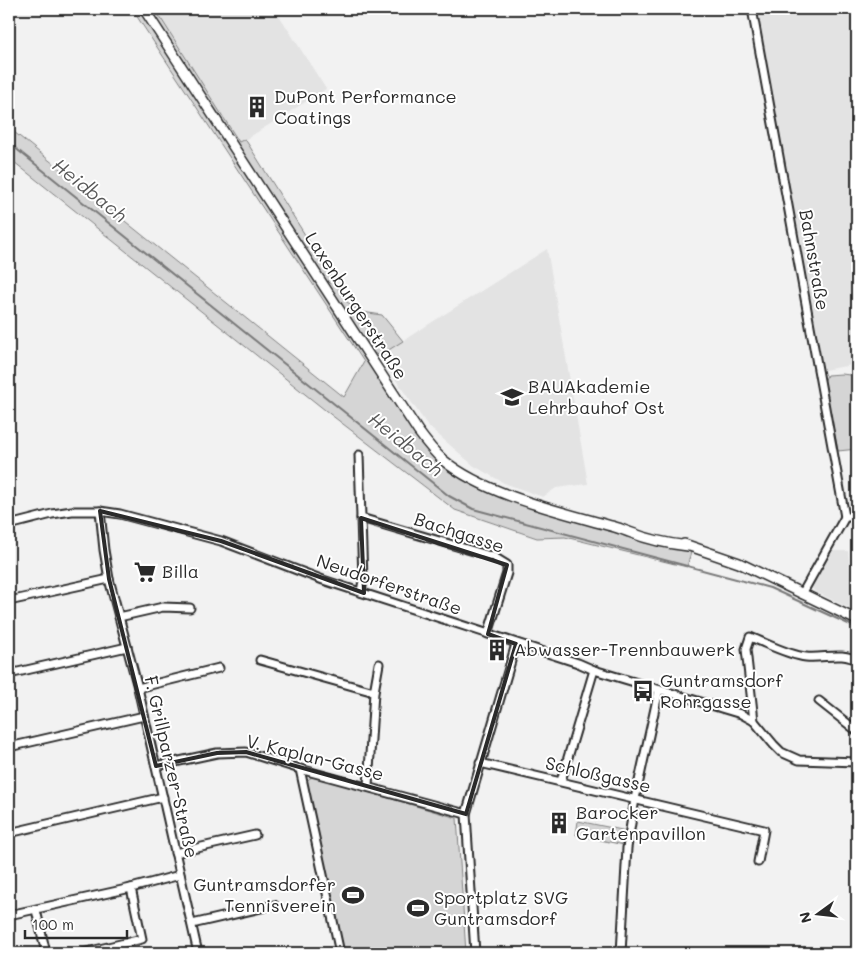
<svg xmlns="http://www.w3.org/2000/svg" width="866" height="962" font-family="Mali,sans-serif">
<style>
.built{fill:#e3e3e3}
.green{fill:#d5d5d5;stroke:#808080}
.lines{fill:none;stroke-linecap:round;stroke-linejoin:round}
.stream{stroke:#787878;stroke-width:2}
.minor-casing{stroke:#2b2b2b;stroke-width:11}
.tertiary-casing{stroke:#2b2b2b;stroke-width:12}
.minor{stroke:#fff;stroke-width:7}
.tertiary{stroke:#fff;stroke-width:9}
.rail{stroke:#2b2b2b;stroke-width:2}
.marked{fill:none;stroke:#2b2b2b;stroke-width:4;stroke-linejoin:round}
.labels{text-anchor:middle;stroke-width:4;stroke-linejoin:round;paint-order:stroke}
.poi-label{font-size:18px;fill:#2b2b2b;stroke:#fff;text-anchor:start}
.street-label{font-size:18px;fill:#2b2b2b;stroke:#fff}
.water-label{font-size:19px;font-style:italic;fill:#585858;stroke:#fff}
</style>
<rect width="100%" height="100%" fill="#f2f2f2"/>
<filter id="ink" filterUnits="userSpaceOnUse"><feTurbulence type="fractalNoise" baseFrequency=".02" numOctaves="2"/><feDisplacementMap in="SourceGraphic" scale="10" xChannelSelector="R" yChannelSelector="G"/><feConvolveMatrix kernelMatrix="1 2 1 2 8 2 1 2 1" color-interpolation-filters="sRGB"/></filter>
<g filter="url(#ink)">
<g class="built">
<polygon points="155,9 275,9 326,89 240,143"/>
<polygon points="755,9 809,9 811,11 827,9 830,14 842,17 848,13 857,19 857,364 824,370"/>
<polygon points="547,249 588,484 556,488 543,497 504,483 474,466 428,426 379,356"/>
<polygon points="833,551 848,551 852,586 856,586 856,591 857,591 857,612 814,591 812,587"/>
</g>
<g class="green">
<polygon points="132,9 139,9 422,444 439,463 463,479 499,496 555,514 691,552 687,567 565,537 537,538 455,510 330,414 9,158 9,128 344,397 364,362"/>
<polygon points="147,9 155,9 239,142 245,139 347,302 362,312 382,315 403,341 379,356 369,350"/>
<polygon points="842,374 857,376 857,449 838,451 824,382 827,375"/>
<polygon points="313,776 457,818 466,953 365,953 365,951 343,951 305,782"/>
<polygon points="578,821 627,831 624,845 576,835"/>
</g>
<g class="lines">
<polyline class="stream" points="9,143 449,496 473,509 770,588 857,628"/>
<g class="minor-casing">
<g id="minor">
<polyline points="752,9 845,517"/>
<polyline points="359,455 363,580 361,592"/>
<polyline points="100,511 104,550 109,579 138,688 198,953"/>
<polyline points="845,517 857,517"/>
<polyline points="361,518 494,557 507,565 507,573 488,634"/>
<polyline points="9,525 52,514 72,511 100,511 120,514 221,541 323,580 578,663 594,670 741,714 754,721"/>
<polyline points="802,594 845,517"/>
<polyline points="9,601 109,579"/>
<polyline points="119,617 163,607 190,608"/>
<polyline points="260,660 374,692"/>
<path d="M857 661C843 651 823 659 806 657 788 655 768 644 750 637L746 649 754 721 774 745 781 752 799 760 857 762"/>
<polyline points="9,674 127,647"/>
<polyline points="138,688 219,668"/>
<polyline points="819,701 857,731"/>
<polyline points="9,747 144,716"/>
<polyline points="480,763 764,830 758,862"/>
<polyline points="156,766 217,753 246,752 300,769 466,814"/>
<polyline points="300,769 340,953"/>
<polyline points="561,781 594,670"/>
<polyline points="368,786 374,692 379,664"/>
<polyline points="9,833 163,797"/>
<polyline points="175,853 255,835"/>
<polyline points="36,910 46,953"/>
<polyline points="9,915 131,888 180,875"/>
<polyline points="192,924 274,905"/>
<polyline points="82,953 142,939 131,888"/>
<polyline points="475,953 466,814 516,644"/>
<polyline points="621,953 627,848 635,799 659,690"/>
</g>
</g>
<g class="tertiary-casing">
<g id="tertiary">
<path d="M144 9 418 431C426 442 434 452 443 460 486 495 558 511 611 526 617 527 623 530 629 532 647 539 669 544 688 546"/>
<polyline points="684,544 739,563 857,620"/>
</g>
</g>
<use href="#minor" class="minor"/>
<use href="#tertiary" class="tertiary"/>
<polyline class="rail" points="848,9 857,14"/>
</g>
</g>
<path class="marked" d="M100 511 221 541 364 593 361 518 507 565 488 634 516 644 466 814 246 752 217 753 156 766 109 579Z"/>
<defs>
<g id="building-bare" transform="scale(1.725)"><path d="M-4-6H4V6H1V3H-1V6H-4ZM-2.5-4.3h1.7v1.8h-1.7ZM.8-4.3h1.7v1.8H.8ZM-2.5-1h1.7V.8h-1.7ZM.8-1h1.7V.8H.8Z" fill="#2b2b2b" stroke="#fff" stroke-width="2.5" paint-order="stroke"/></g>
<g id="school-bare" transform="scale(1.725)"><path d="M0-5L7-2L0 1L-7-2ZM-4 1L0 2.5L4 1V4Q0 6-4 4Z" fill="#2b2b2b" stroke="#fff" stroke-width="2.5" paint-order="stroke"/></g>
<g id="supermarket-bare" transform="scale(1.725)"><path d="M-6-5.5h2.5l.6 2H6L4.5 2H-2.5L-4.4-4H-6ZM-1.5 3.2a1.3 1.3 0 1 0 .1 0ZM3 3.2a1.3 1.3 0 1 0 .1 0Z" fill="#2b2b2b" stroke="#fff" stroke-width="2.5" paint-order="stroke"/></g>
<g id="bus-bare" transform="scale(1.725)"><path d="M-5-6H5V4H4V6H2V4H-2V6H-4V4H-5ZM-3.5-4V0h7V-4ZM-3.5 1.2v1.5H-2V1.2ZM2 1.2v1.5H3.5V1.2Z" fill="#2b2b2b" stroke="#fff" stroke-width="2.5" paint-order="stroke"/></g>
<g id="stadium-bare" transform="scale(1.725)"><path d="M0-5a6.5 5 0 1 0 0 10a6.5 5 0 1 0 0-10ZM-3.5-1.8h7v3.6h-7Z" fill="#2b2b2b" stroke="#fff" stroke-width="2.5" paint-order="stroke"/></g>
</defs>
<g fill-rule="evenodd">
<use href="#building-bare" x="257" y="107"/>
<use href="#school-bare" x="512" y="397"/>
<use href="#supermarket-bare" x="145" y="572"/>
<use href="#building-bare" x="497" y="650"/>
<use href="#bus-bare" x="643" y="691"/>
<use href="#building-bare" x="559" y="823"/>
<use href="#stadium-bare" x="353" y="895"/>
<use href="#stadium-bare" x="418" y="908"/>
</g>
<g class="labels">
<g class="poi-label">
<text x="274" y="103">DuPont Performance<tspan x="274" dy="21">Coatings</tspan></text>
<text x="528" y="393">BAUAkademie<tspan x="528" dy="21">Lehrbauhof Ost</tspan></text>
<text x="162" y="578">Billa</text>
<text x="514" y="656">Abwasser-Trennbauwerk</text>
<text x="660" y="687">Guntramsdorf<tspan x="660" dy="21">Rohrgasse</tspan></text>
<text x="576" y="819">Barocker<tspan x="576" dy="21">Gartenpavillon</tspan></text>
<text x="336" y="891" text-anchor="end">Guntramsdorfer<tspan x="336" dy="21">Tennisverein</tspan></text>
<text x="434" y="904">Sportplatz SVG<tspan x="434" dy="21">Guntramsdorf</tspan></text>
</g>
<g class="street-label">
<text transform="translate(814 260) rotate(80)" y="6">Bahnstraße</text>
<text transform="translate(356 306) rotate(57)" y="6">Laxenburgerstraße</text>
<text transform="translate(459 533) rotate(18)" y="6">Bachgasse</text>
<text transform="translate(389 585) rotate(19)" y="6">Neudorferstraße</text>
<text transform="translate(315 758) rotate(14)" y="6">V. Kaplan-Gasse</text>
<text transform="translate(171 767) rotate(77)" y="6">F. Grillparzer-Straße</text>
<text transform="translate(598 775) rotate(13)" y="6">Schloßgasse</text>
</g>
<g class="water-label">
<text transform="translate(90 190) rotate(39)" y="7">Heidbach</text>
<text transform="translate(406 444) rotate(39)" y="7">Heidbach</text>
</g>
</g>
<rect width="866" height="962" fill="none" stroke="#fff" stroke-width="30"/>
<rect x="15" y="15" width="836" height="932" fill="none" stroke="#2b2b2b" stroke-width="2" filter="url(#ink)"/>
<g transform="translate(818 914) rotate(255)" stroke="#ffffff" stroke-width="4" paint-order="stroke">
<path d="M0-4L9 19L0 12L-9 19Z" fill="#2b2b2b"/>
<text y="-8" font-size="14" font-weight="bold" text-anchor="middle" fill="#2b2b2b">N</text>
</g>
<path d="M25 930v8h102v-8" fill="none" stroke="#2b2b2b" stroke-width="2.5"/>
<text x="32" y="930" font-size="15" fill="#2b2b2b" stroke="#ffffff" stroke-width="4" paint-order="stroke">100 m</text>
</svg>
